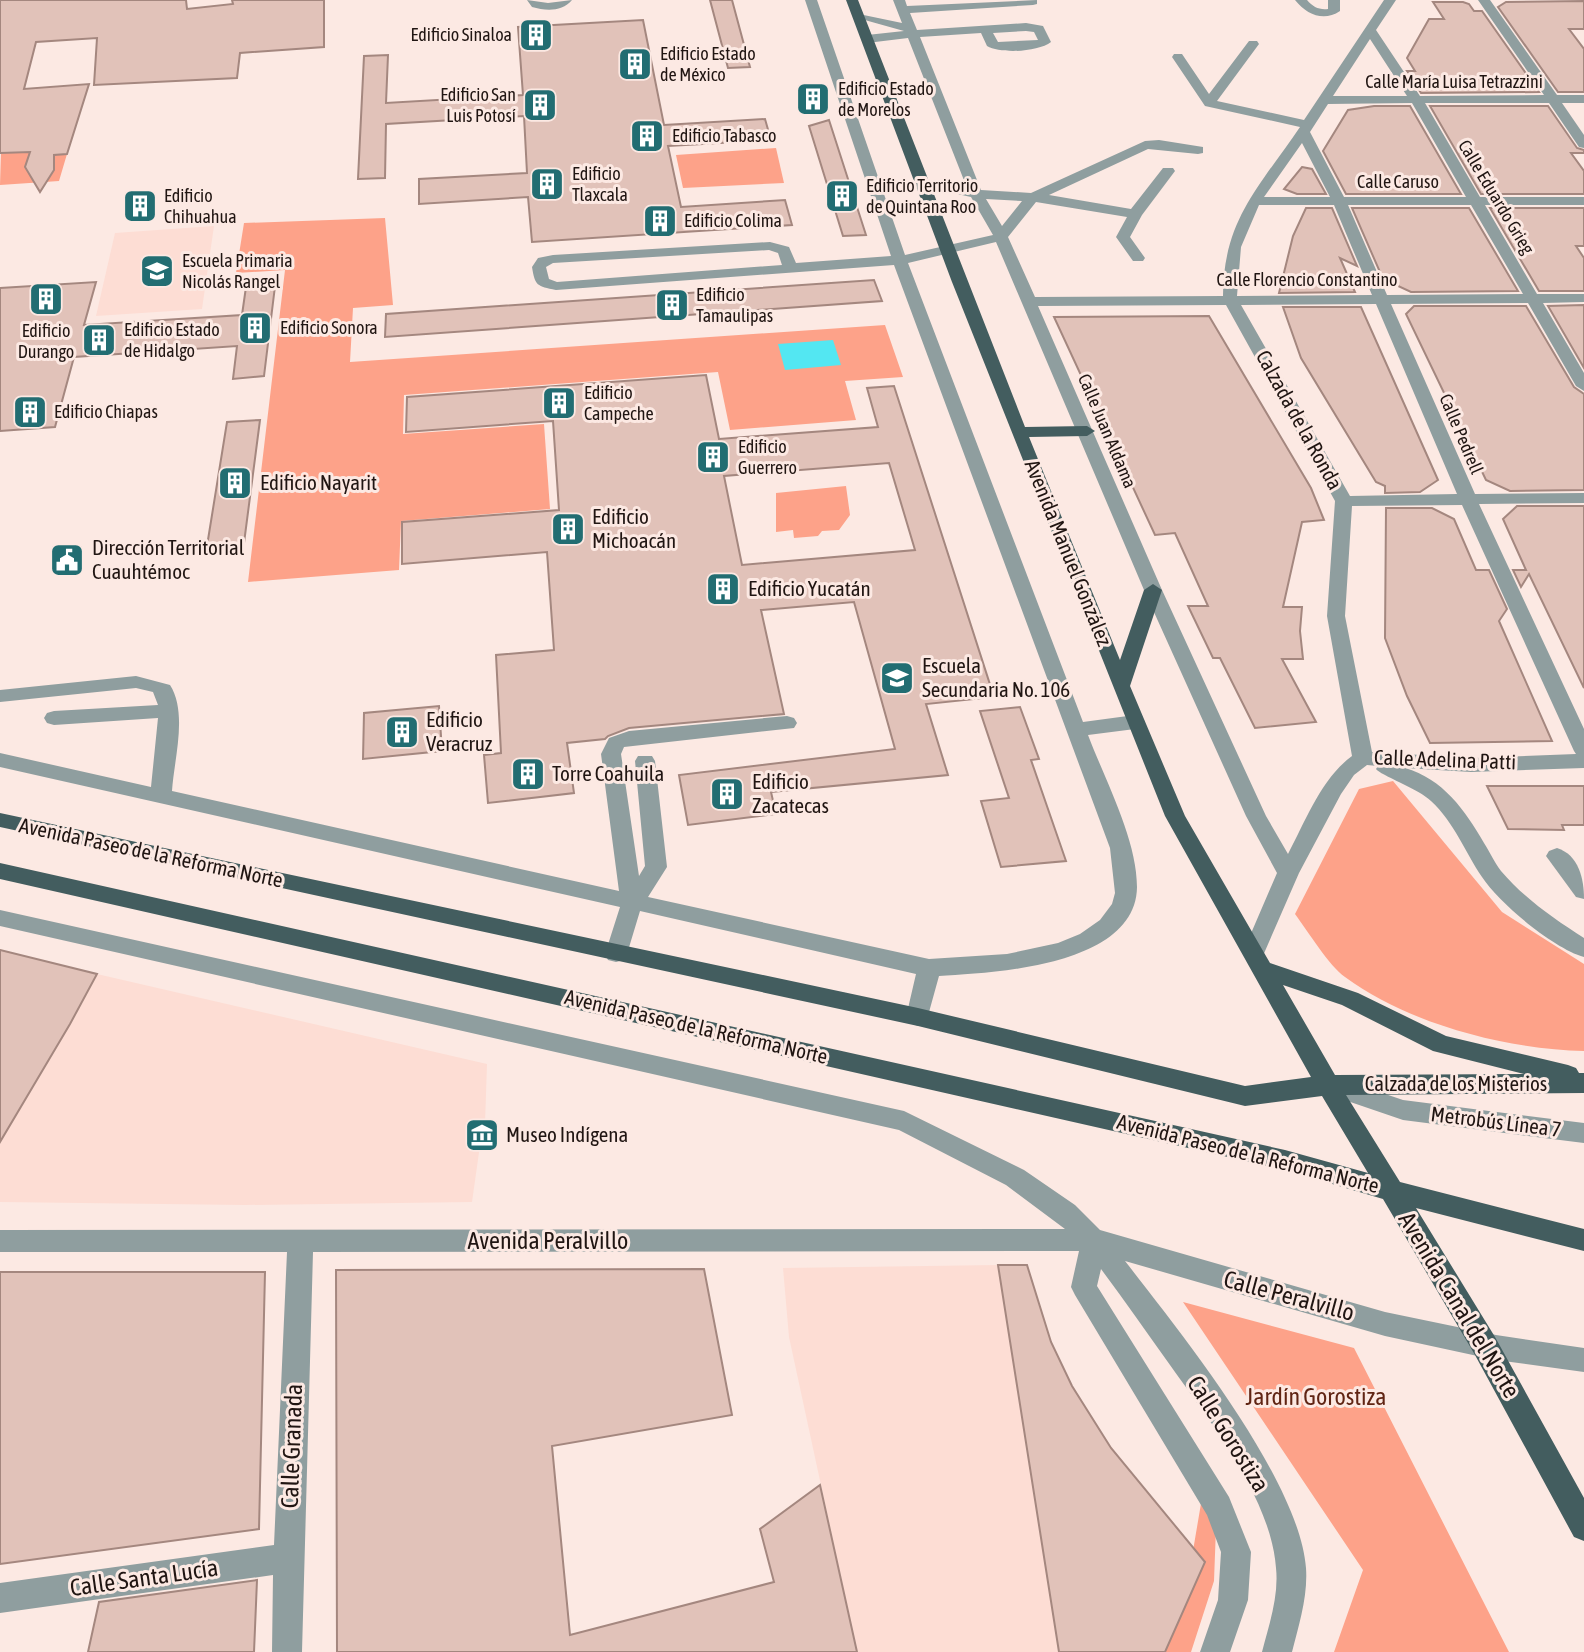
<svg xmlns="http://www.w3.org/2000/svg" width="1584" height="1652" font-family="'Asap Condensed',sans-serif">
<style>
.built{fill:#fdddd4}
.green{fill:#fda289}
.water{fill:#53e7f2}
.building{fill:#e1c2b9;stroke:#a4877f;stroke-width:2;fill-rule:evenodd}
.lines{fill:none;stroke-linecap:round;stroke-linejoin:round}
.minor{fill:#8f9e9f;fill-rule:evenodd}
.major{fill:#435d5f;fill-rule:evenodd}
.labels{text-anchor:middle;stroke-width:6;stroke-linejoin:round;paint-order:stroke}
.far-poi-label{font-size:18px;fill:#201512;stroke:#fce9e3;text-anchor:start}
.far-street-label{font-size:18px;fill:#201512;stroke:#fce9e3}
.street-label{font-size:21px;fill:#201512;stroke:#fce9e3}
.poi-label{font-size:21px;fill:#201512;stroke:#fce9e3;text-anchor:start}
.near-street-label{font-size:24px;fill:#201512;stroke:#fce9e3}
.near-park-label{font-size:24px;fill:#602413;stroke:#fce9e3}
</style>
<rect width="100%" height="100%" fill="#fce9e3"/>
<g class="built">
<polygon points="214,226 202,309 96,316 115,233"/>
<polygon points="97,974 487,1064 485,1124 483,1124 472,1202 245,1205 0,1202 0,1142 70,1024"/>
<polygon points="998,1265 1059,1652 857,1652 789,1337 783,1268"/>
</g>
<g class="green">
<polygon points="776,148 784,183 683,188 676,155"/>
<polygon points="30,152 29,156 67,154 59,181 0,185 1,153"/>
<polygon points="385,218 393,305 353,308 350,362 885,325 903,377 845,381 856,420 730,430 718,372 404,395 403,434 544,424 550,509 401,521 399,570 248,582 285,270 236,273 244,223"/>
<polygon points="846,486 850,515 839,530 822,531 818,536 794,538 793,530 776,532 776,493"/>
<path d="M1393 781 1502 912 1584 964V1051C1505 1049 1409 1024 1345 977 1330 967 1307 930 1295 914L1359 789Z"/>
<polygon points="1183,1302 1354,1348 1509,1652 1334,1652 1363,1570"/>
<polygon points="1205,1480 1217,1501 1214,1581 1191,1652 1154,1652 1187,1586"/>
</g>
<polygon class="water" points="833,340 841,365 785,370 778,344"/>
<g class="building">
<polygon points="0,0 186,0 187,9 233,4 232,0 324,0 324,47 240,53 237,78 94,85 97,38 36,42 24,89 89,84 67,154 54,155 54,170 40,192 25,167 30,152 0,153"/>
<polygon points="710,0 732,0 750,67 728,68"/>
<polygon points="1584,1 1584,29 1569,29 1584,49 1584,92 1558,92 1498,7 1506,2"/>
<polygon points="1433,2 1463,2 1469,4 1474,11 1482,11 1539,92 1421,93 1407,71 1415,71 1407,58 1429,19 1444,19"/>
<polygon points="643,20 664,125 765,119 771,140 668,146 681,207 785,200 792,225 532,242 528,197 419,204 419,179 527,173 524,116 386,124 385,178 358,179 364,56 388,55 386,103 523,95 518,27"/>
<polygon points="1374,106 1410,106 1461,194 1346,194 1323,151 1348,110"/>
<polygon points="1430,106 1548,106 1577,148 1584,150 1584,153 1571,153 1584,171 1584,194 1481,194"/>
<polygon points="829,120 866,235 843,236 809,126"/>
<polygon points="1302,167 1312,169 1326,194 1297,194 1284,189"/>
<polygon points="1306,208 1332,208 1357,266 1340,258 1355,292 1279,293 1293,236"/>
<polygon points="1352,208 1469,208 1518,291 1411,292 1383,279"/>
<polygon points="1490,208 1584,208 1584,246 1576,246 1584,258 1584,291 1539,291"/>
<polygon points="276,278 264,376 233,379 237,346 74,357 55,427 0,431 0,288 96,282 84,325 242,315 247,280"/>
<polygon points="874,280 882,301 385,337 386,314"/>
<polygon points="1584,305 1584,368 1548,306"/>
<polygon points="1414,306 1526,306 1574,387 1584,394 1584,490 1510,491 1486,480 1406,314"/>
<polygon points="1283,307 1361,307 1438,480 1420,492 1385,493 1385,486 1376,482 1301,358"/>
<polygon points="1209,316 1311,488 1324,520 1302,522 1283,607 1302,607 1300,631 1303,659 1282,659 1316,722 1255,728 1220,658 1213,658 1188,606 1208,606 1175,533 1155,535 1054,317"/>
<path d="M706 375 719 439 878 427 867 388 894 386 994 697 926 704 948 775 771 792 776 814 688 825 679 775 895 749 854 602 761 610 784 714 629 728 608 736 605 739 567 743 574 793 488 803 484 755 501 753 496 655 554 650 547 552 402 564V522L559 510 553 421 406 432 407 397ZM889 463 915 550 742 565 724 476Z"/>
<polygon points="260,420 244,543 207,546 227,422"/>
<polygon points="1517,506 1584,506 1584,688 1529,574 1521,587 1513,570 1526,570 1503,519"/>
<polygon points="1386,508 1432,508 1454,519 1476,570 1489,570 1507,609 1499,621 1552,741 1430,743 1407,696 1385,638"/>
<polygon points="439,706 442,751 363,759 364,713"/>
<polygon points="1020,707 1039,759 1031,760 1066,861 1001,867 981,801 1009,798 980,711"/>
<polygon points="1487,786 1584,786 1584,825 1562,825 1564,830 1508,829"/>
<polygon points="0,950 97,974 70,1024 0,1142"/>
<polygon points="998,1265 1027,1265 1051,1342 1072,1386 1111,1448 1205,1562 1165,1652 1059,1652"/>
<polygon points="704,1269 732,1415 552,1446 570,1635 774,1582 760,1529 820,1485 857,1652 337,1652 336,1270"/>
<polygon points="0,1272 265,1272 259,1529 0,1564"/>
<polygon points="257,1580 254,1652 88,1652 99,1602"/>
</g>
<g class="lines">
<g class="minor">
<path d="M527 0 548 3 572 0C562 12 546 11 532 7Z"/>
<path d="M805 0H817L905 255 993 235 971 197 916 185 914 182 921 178 967 188 908 38 867 43 861 39 867 35 904 31 854 17V13L902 23 893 0H905L907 6 1037 0V4L1033 5 910 13 917 30 1026 23 1043 26 1051 42C1038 52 1001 54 987 46L981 33 920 37 981 190 1031 193 1145 141 1159 140 1203 147V153L1198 154 1148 149 1049 195 1131 209 1163 168H1173L1175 171 1142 215 1130 237 1145 258 1143 261H1133L1116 237 1127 217 1036 202 1008 237 1035 297 1223 296C1223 220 1260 186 1300 127L1205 106 1172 57 1174 54H1182L1209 94 1249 41H1257L1259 44 1217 101 1304 120 1384 0H1396L1376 30 1420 96 1544 95 1478 0H1490L1557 95H1584V103H1562L1584 135V148L1579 147 1549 103H1425L1480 197H1584V205H1485L1537 294H1584V302L1543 303 1584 373V391L1576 386 1528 303 1391 304 1475 494 1584 493V503L1479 504 1584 729V768L1471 772 1405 768C1443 779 1465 810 1484 843 1490 852 1494 862 1501 871 1524 898 1554 919 1584 938V957C1553 948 1500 904 1482 877 1465 852 1454 822 1431 801 1419 789 1380 775 1376 769L1378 766 1367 765 1354 775 1341 794 1299 873 1262 958 1254 960 1246 958 1243 952 1277 873 1246 816 1144 590 996 242 908 263 1083 722 1135 715 1142 717 1145 722 1142 727 1135 729 1088 735C1105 780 1137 839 1137 887 1136 966 994 973 939 976L926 1023 918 1026 910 1023 906 1017 916 974 640 911 627 954 624 960 616 962 608 960 605 954 620 907 0 767V753L151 787 158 718 54 725 47 723 44 718 47 713 54 711 158 705 153 692 136 688 0 702V690L136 676 170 685C188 713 174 759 172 791L619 891 601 754 609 738 629 731 787 716 794 718 797 723 794 728 624 747 621 754 639 876 645 866 635 761 638 756H652L655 761 667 867 648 897 929 959 1007 954 1058 943 1080 934 1100 920 1112 904 1115 893 1110 848 894 265 556 290C537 286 535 286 532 267L538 258 553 255 770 242 789 247 796 263 891 256ZM1026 31 1034 32 1038 40 998 42 993 33ZM1370 39 1407 96H1333ZM1412 103 1466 197H1344L1310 132 1328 104ZM1302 143 1330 197H1264ZM986 199 1022 201 1002 226ZM1259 205H1334L1372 295 1237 296 1241 247ZM1348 205H1471L1523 294 1387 295ZM769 250 778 253 782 265 557 282 549 279 546 267 553 263ZM1376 304 1457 494 1350 496 1241 305ZM1226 305 1335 501 1327 616 1352 756C1321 779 1306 820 1288 854L1266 816 1162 590 1038 306ZM1462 505 1574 751 1576 754 1471 758 1372 752 1345 616 1352 506Z"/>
<path d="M1295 0H1307C1313 7 1319 10 1328 9V0H1340V11C1324 22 1307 15 1295 0Z"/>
<path d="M1557 848C1579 855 1584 879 1584 899L1576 897 1546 856 1549 851Z"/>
<path d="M0 910 904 1111 1024 1170 1075 1205 1100 1230 1385 1312 1496 1335 1584 1348V1372L1496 1360 1385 1336 1125 1261C1180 1332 1299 1479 1306 1568 1308 1596 1299 1625 1292 1652H1262C1269 1625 1279 1596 1276 1568 1271 1498 1209 1420 1170 1365 1147 1333 1125 1301 1101 1269L1097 1286 1229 1497 1251 1552 1248 1600 1230 1652H1200L1218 1600 1221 1552 1207 1515 1075 1295 1071 1287 1079 1251 313 1252 302 1652H272L273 1575 0 1613V1583L274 1545 287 1252H0V1230L1065 1229 1006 1185 899 1130 0 926Z"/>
<polygon points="1332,1076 1403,1100 1584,1123 1584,1143 1403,1120 1324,1093 1320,1086 1324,1079"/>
</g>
<path class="major" d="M846 0H858L1025 427 1087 426 1095 431 1087 436 1029 437 1120 660 1144 590 1153 584 1162 590 1130 686 1185 816 1270 963 1358 993 1446 1036 1568 1065 1576 1068 1579 1073H1584V1093L1346 1095 1400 1182 1584 1229V1251L1416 1208 1495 1337 1584 1498V1541L1574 1537 1475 1355 1383 1199 1285 1170 0 879V863L1285 1150 1368 1173 1322 1096 1245 1106 918 1026 0 827V813L918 1008 1245 1086 1311 1077 1165 816 952 282ZM1283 985 1342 1005 1433 1051 1524 1074 1335 1075Z"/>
</g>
<defs>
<g id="building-square" transform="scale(1.75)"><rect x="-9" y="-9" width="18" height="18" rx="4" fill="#226d72" stroke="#fce9e3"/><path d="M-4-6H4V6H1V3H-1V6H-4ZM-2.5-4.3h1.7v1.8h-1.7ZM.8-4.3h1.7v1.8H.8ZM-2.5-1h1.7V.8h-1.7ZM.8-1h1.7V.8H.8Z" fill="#fff"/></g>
<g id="school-square" transform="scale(1.75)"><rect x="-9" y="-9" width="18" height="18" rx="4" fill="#226d72" stroke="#fce9e3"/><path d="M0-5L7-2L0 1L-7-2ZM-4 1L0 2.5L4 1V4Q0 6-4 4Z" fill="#fff"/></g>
<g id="civic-square" transform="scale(1.75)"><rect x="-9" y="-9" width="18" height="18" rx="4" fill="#226d72" stroke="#fce9e3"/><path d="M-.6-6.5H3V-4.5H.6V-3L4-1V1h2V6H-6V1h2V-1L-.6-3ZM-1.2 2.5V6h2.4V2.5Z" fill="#fff"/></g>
<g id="museum-square" transform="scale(1.75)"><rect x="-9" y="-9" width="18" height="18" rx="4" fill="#226d72" stroke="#fce9e3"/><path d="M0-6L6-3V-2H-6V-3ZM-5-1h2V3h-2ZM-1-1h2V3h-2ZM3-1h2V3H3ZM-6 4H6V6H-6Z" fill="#fff"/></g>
</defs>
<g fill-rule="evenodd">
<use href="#building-square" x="536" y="35"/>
<use href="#building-square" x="635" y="64"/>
<use href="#building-square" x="813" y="99"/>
<use href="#building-square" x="540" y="105"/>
<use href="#building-square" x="647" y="136"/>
<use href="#building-square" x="547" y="184"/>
<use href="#building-square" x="842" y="196"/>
<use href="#building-square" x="140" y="206"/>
<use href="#building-square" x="660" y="221"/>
<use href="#school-square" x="157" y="271"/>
<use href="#building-square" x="46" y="299"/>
<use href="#building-square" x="672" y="305"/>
<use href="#building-square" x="255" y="328"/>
<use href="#building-square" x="99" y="340"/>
<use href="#building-square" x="559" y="403"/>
<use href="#building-square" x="30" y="412"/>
<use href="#building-square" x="713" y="457"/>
<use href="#building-square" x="235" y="483"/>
<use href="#building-square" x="568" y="529"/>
<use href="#civic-square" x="67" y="560"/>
<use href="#building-square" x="723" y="589"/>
<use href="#school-square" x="897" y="678"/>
<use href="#building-square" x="402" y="732"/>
<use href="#building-square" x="528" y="774"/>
<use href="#building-square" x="727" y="794"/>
<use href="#museum-square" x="482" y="1135"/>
</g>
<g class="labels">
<g class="far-poi-label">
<text x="512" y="41" text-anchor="end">Edificio Sinaloa</text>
<text x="660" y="60">Edificio Estado<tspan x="660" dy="21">de México</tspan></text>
<text x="838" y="95">Edificio Estado<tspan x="838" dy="21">de Morelos</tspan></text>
<text x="516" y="101" text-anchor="end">Edificio San<tspan x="516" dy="21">Luis Potosí</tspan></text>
<text x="672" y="142">Edificio Tabasco</text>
<text x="572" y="180">Edificio<tspan x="572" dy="21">Tlaxcala</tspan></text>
<text x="866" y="192">Edificio Territorio<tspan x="866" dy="21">de Quintana Roo</tspan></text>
<text x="164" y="202">Edificio<tspan x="164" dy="21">Chihuahua</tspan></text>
<text x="684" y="227">Edificio Colima</text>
<text x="182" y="267">Escuela Primaria<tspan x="182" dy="21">Nicolás Rangel</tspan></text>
<text x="696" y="301">Edificio<tspan x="696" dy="21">Tamaulipas</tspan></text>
<text x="280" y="334">Edificio Sonora</text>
<text x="124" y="336">Edificio Estado<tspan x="124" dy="21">de Hidalgo</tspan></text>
<text x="46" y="337" text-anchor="middle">Edificio<tspan x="46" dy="21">Durango</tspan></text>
<text x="584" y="399">Edificio<tspan x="584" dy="21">Campeche</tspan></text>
<text x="54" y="418">Edificio Chiapas</text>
<text x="738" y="453">Edificio<tspan x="738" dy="21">Guerrero</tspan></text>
</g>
<g class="far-street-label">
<text x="1454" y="88">Calle María Luisa Tetrazzini</text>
<text x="1398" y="188">Calle Caruso</text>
<text transform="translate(1496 197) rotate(59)" y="6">Calle Eduardo Grieg</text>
<text x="1307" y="286">Calle Florencio Constantino</text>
<text transform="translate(1107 431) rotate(67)" y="6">Calle Juan Aldama</text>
<text transform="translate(1461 434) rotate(67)" y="6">Calle Pedrell</text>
</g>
<g class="street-label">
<text transform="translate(1299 420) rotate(61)" y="7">Calzada de la Ronda</text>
<text transform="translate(1068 553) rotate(68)" y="7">Avenida Manuel González</text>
<text transform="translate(1445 760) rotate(2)" y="7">Calle Adelina Patti</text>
<text transform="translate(151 853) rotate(12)" y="7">Avenida Paseo de la Reforma Norte</text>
<text transform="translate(696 1027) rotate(13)" y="7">Avenida Paseo de la Reforma Norte</text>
<text x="1456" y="1091">Calzada de los Misterios</text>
<text transform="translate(1496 1122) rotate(7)" y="7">Metrobús Línea 7</text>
<text transform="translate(1248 1154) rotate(14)" y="7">Avenida Paseo de la Reforma Norte</text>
</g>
<g class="poi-label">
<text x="260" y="490">Edificio Nayarit</text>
<text x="592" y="524">Edificio<tspan x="592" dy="24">Michoacán</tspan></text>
<text x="92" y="555">Dirección Territorial<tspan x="92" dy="24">Cuauhtémoc</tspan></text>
<text x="748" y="596">Edificio Yucatán</text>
<text x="922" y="673">Escuela<tspan x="922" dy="24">Secundaria No. 106</tspan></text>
<text x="426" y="727">Edificio<tspan x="426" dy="24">Veracruz</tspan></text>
<text x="552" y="781">Torre Coahuila</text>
<text x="752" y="789">Edificio<tspan x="752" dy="24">Zacatecas</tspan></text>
<text x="506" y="1142">Museo Indígena</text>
</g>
<g class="near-street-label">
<text x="548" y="1249">Avenida Peralvillo</text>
<text transform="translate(1289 1296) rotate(15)" y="8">Calle Peralvillo</text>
<text transform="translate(1459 1305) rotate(59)" y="8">Avenida Canal del Norte</text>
<text transform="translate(1228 1434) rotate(58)" y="8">Calle Gorostiza</text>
<text transform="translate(292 1446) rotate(-88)" y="8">Calle Granada</text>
<text transform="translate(144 1578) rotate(-8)" y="8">Calle Santa Lucía</text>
</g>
<g class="near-park-label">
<text x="1316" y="1405">Jardín Gorostiza</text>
</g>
</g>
</svg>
